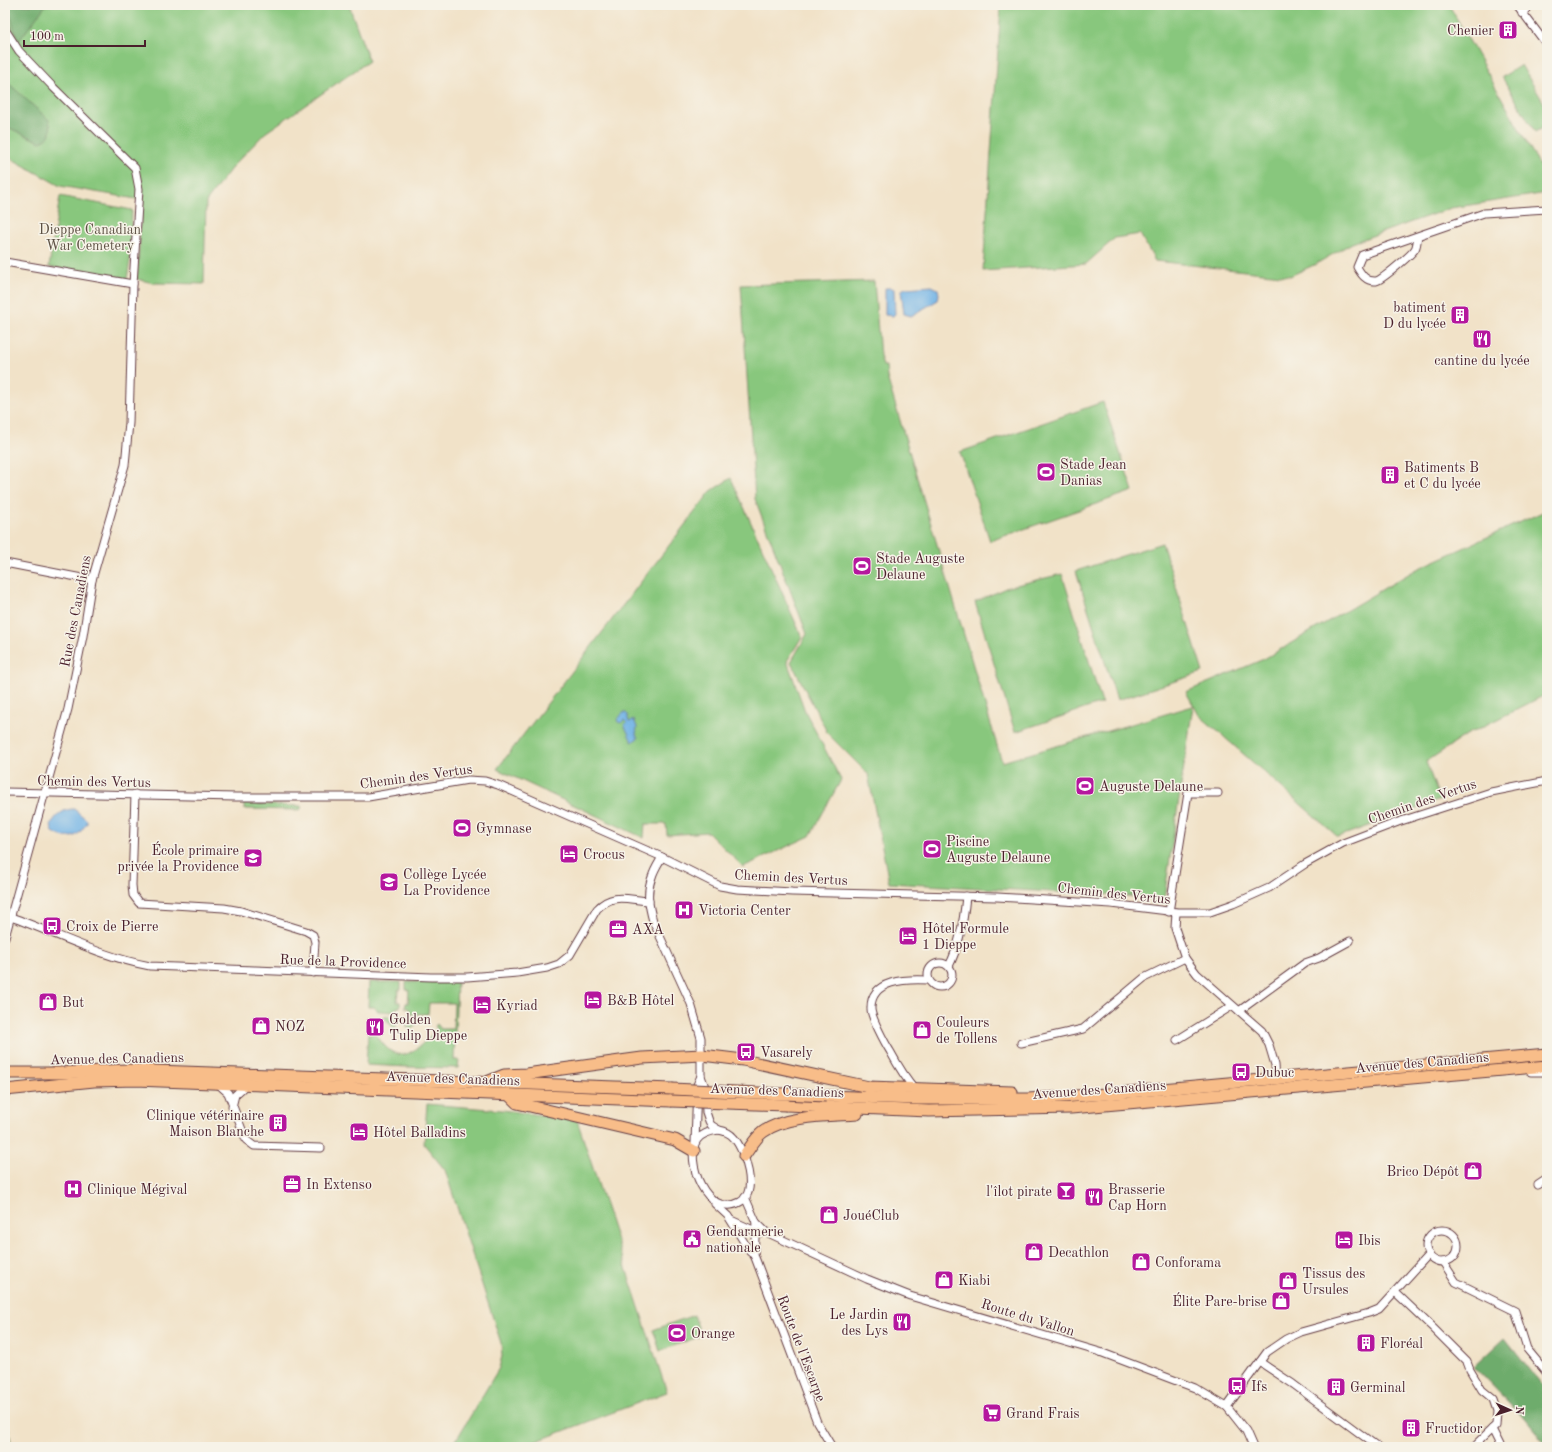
<svg xmlns="http://www.w3.org/2000/svg" width="1552" height="1452" font-family="'Old Standard TT',serif">
<style>
.green{fill:#88c77d;stroke:#697354}
.forest{fill:#6eac6c;stroke:#5c664c}
.water{fill:#71b3e6;stroke:#5e6988}
.lines{fill:none;stroke-linecap:round;stroke-linejoin:round}
.minor-casing{stroke:#633c43;stroke-width:9}
.primary-casing{stroke:#633c43;stroke-width:13}
.minor{stroke:#fff;stroke-width:7}
.primary{stroke:#f8bd89;stroke-width:11}
.primary-bridge-casing{stroke:#633c43;stroke-width:13;stroke-linecap:butt}
.primary-bridge{stroke:#f8bd89;stroke-width:11}
.labels{text-anchor:middle;stroke-width:3;stroke-linejoin:round;paint-order:stroke}
.poi-label{font-size:14px;fill:#4a1f2b;stroke:#f7f3e8;text-anchor:start}
.park-label{font-size:14px;fill:#5d5144;stroke:#f7f3e8}
.street-label{font-size:14px;fill:#4a1f2b;stroke:#f7f3e8}
</style>
<rect width="100%" height="100%" fill="#f7f3e8"/>
<filter id="ink" filterUnits="userSpaceOnUse"><feTurbulence type="fractalNoise" baseFrequency=".025" numOctaves="2"/><feDisplacementMap in="SourceGraphic" scale="8" xChannelSelector="R" yChannelSelector="G"/><feConvolveMatrix kernelMatrix="1 2 1 2 8 2 1 2 1" color-interpolation-filters="sRGB"/></filter>
<filter id="wash" filterUnits="userSpaceOnUse"><feTurbulence type="fractalNoise" baseFrequency=".012" numOctaves="4" result="noise"/><feDisplacementMap in="SourceGraphic" scale="16" xChannelSelector="R" yChannelSelector="G"/><feGaussianBlur stdDeviation="0.9" result="paint"/><feColorMatrix in="noise" values="0 0 0 0 0 0 0 0 0 0 0 0 0 0 0 0 0 1.4 0 .05"/><feComposite in="paint" operator="in"/></filter>
<g filter="url(#wash)">
<rect width="100%" height="100%" fill="#f1e2c8"/>
<g class="green">
<polygon points="5,5 349,5 369,61 265,133 233,166 206,202 204,284 153,283 137,279 142,200 60,186 5,155"/>
<polygon points="1001,5 1449,5 1547,178 1547,193 1451,208 1352,243 1316,264 1290,276 1155,261 1140,234 1115,238 1086,264 983,271"/>
<polygon points="1521,65 1547,108 1547,125 1535,132 1502,77"/>
<polygon points="60,196 132,210 130,261 127,279 49,267"/>
<polygon points="874,281 880,356 883,366 886,366 887,377 1002,762 1193,706 1164,898 889,883 868,774 828,734 791,662 807,634 755,499 741,285"/>
<polygon points="1103,402 1133,491 990,541 960,452"/>
<polygon points="731,478 802,637 787,661 805,711 841,780 810,836 743,867 708,832 667,835 666,824 645,824 644,838 497,769 711,491"/>
<polygon points="1547,510 1547,694 1466,735 1426,762 1440,800 1338,837 1199,715 1186,692 1264,659 1417,569"/>
<polygon points="1162,543 1203,672 1117,700 1076,571"/>
<polygon points="1062,574 1102,703 1015,732 975,602 1008,587"/>
<polygon points="243,804 302,806 301,809 299,810 245,809"/>
<polygon points="369,982 401,982 401,990 398,990 397,1002 400,1002 400,1007 396,1008 394,1012 378,1011 374,1007 368,1007"/>
<path d="M406 982H457L454 1060H459L458 1068 408 1067 366 1065 368 1033 370 1035 374 1032C379 1038 384 1047 391 1051 408 1063 425 1041 437 1029L435 1026 437 1024 441 1029H453L454 1003H429L428 1014H411L409 1009 405 1007 406 1003H408L409 990H406Z"/>
<polygon points="383,1016 393,1017 396,1022 396,1027 394,1028"/>
<polygon points="411,1017 424,1018 417,1024 416,1024 412,1029 407,1027 407,1022"/>
<polygon points="427,1104 502,1110 577,1120 667,1392 521,1447 452,1447 499,1368 502,1356 501,1343 445,1170 424,1144"/>
<polygon points="694,1315 701,1336 660,1351 653,1330"/>
<polygon points="5,1409 12,1447 5,1447"/>
</g>
<g class="forest">
<polygon points="7,5 46,5 18,42"/>
<path d="M5 80 49 120C52 131 51 139 40 142L5 126Z"/>
<polygon points="1505,1338 1547,1391 1547,1446 1520,1414 1474,1367"/>
</g>
<g class="water">
<polygon points="932,286 938,289 939,294 938,300 911,316 904,314 901,291 905,288"/>
<polygon points="885,288 892,288 894,289 895,314 893,316 885,315"/>
<polygon points="623,713 626,713 628,715 628,718 629,722 634,720 637,727 636,734 638,738 632,742 624,724 627,723 624,720 621,723 618,722 617,720"/>
<path d="M74 809 87 820V824C83 827 82 831 78 834 71 840 59 837 52 831L51 824C57 815 63 809 74 809Z"/>
</g>
</g>
<g filter="url(#ink)">
<g class="lines">
<g class="minor-casing">
<g id="minor">
<polyline points="1517,5 1547,45"/>
<polyline points="1522,13 1531,5"/>
<polyline points="5,27 6,31 19,51 53,87 135,168 139,189 133,284 129,423 125,465 92,580 83,636 68,709 5,937"/>
<path d="M1418 236C1417 240 1417 246 1415 249 1412 254 1382 280 1376 281 1366 282 1361 274 1357 267L1362 255 1484 213 1547 209"/>
<polyline points="5,262 133,284"/>
<polyline points="5,563 92,580"/>
<polyline points="5,792 236,797 368,797 468,780 485,781 498,785 662,857 720,886 737,889 792,892 997,897 1111,904 1176,912 1210,912 1233,904 1269,888 1305,864 1343,843 1398,822 1491,792 1547,781"/>
<polyline points="135,794 132,885 133,895 139,903 224,908 241,911 306,931 313,935 315,942 313,973"/>
<path d="M662 857C658 864 654 870 652 877 646 892 649 907 653 921L691 1004 701 1038V1076L705 1087 706 1112 709 1121 711 1125 719 1130"/>
<polyline points="1169,912 1188,793 1218,793"/>
<polyline points="1176,912 1175,928 1185,958 1197,974 1262,1031 1269,1045 1275,1065 1276,1078"/>
<path d="M11 917C58 934 102 957 150 966L431 977H467L517 973 547 968 559 964 570 955 597 909C613 892 628 900 649 901"/>
<circle cx="940" cy="975" r="12"/>
<path d="M949 966C959 947 964 918 966 896"/>
<polyline points="1239,1011 1305,963 1319,958 1350,941"/>
<polyline points="1177,1040 1232,1006"/>
<polyline points="1021,1043 1083,1029 1144,978 1185,958"/>
<polyline points="1531,1072 1547,1072"/>
<polyline points="218,1084 228,1093 246,1140 254,1146 321,1148"/>
<path d="M915 1089C904 1077 897 1064 890 1051 885 1043 871 1017 871 1009 870 979 907 979 928 980"/>
<polyline points="232,1107 235,1095 246,1085"/>
<path d="M719 1130C725 1131 730 1133 734 1138 745 1151 759 1192 740 1202 706 1220 684 1159 697 1140 702 1133 710 1131 719 1130Z"/>
<polyline points="695,1143 697,1085 701,1076"/>
<polyline points="1538,1185 1547,1179"/>
<polyline points="745,1197 756,1222 766,1232 867,1279 910,1296 1100,1352 1195,1388 1227,1407 1246,1431 1253,1447"/>
<polyline points="715,1204 728,1216 750,1252 754,1255"/>
<polyline points="731,1220 760,1233"/>
<polyline points="756,1222 754,1255 756,1260 817,1422 832,1447"/>
<circle cx="1442" cy="1246" r="16"/>
<polyline points="1443,1262 1456,1282 1515,1311 1527,1349 1547,1373"/>
<polyline points="1395,1292 1433,1328 1467,1362 1470,1370 1482,1390 1493,1399 1497,1411 1496,1425 1473,1447"/>
<polyline points="1260,1362 1293,1384 1378,1447"/>
<polyline points="1227,1407 1267,1352 1286,1339 1301,1332 1369,1313 1379,1309 1429,1254"/>
<polyline points="1492,1429 1500,1445 1499,1447"/>
</g>
</g>
<g class="primary-casing">
<g id="primary">
<polyline points="5,1073 59,1073 127,1070 672,1089"/>
<polyline points="489,1081 504,1075 526,1074 642,1058 702,1055 743,1060 869,1087 1012,1092"/>
<polyline points="5,1090 94,1081 136,1080 671,1101"/>
<polyline points="510,1096 517,1103 675,1140 694,1151"/>
<polyline points="826,1096 918,1099 1028,1099 1107,1094 1547,1054"/>
<polyline points="786,1105 929,1111 1071,1108 1547,1066"/>
<path d="M744 1156C750 1148 755 1138 763 1132 786 1115 830 1116 857 1114"/>
</g>
</g>
<use href="#minor" class="minor"/>
<use href="#primary" class="primary"/>
<g class="primary-bridge-casing">
<g id="primary-bridge">
<polyline points="672,1089 826,1096"/>
<polyline points="671,1101 786,1105"/>
</g>
</g>
<use href="#primary-bridge" class="primary-bridge"/>
</g>
</g>
<defs>
<g id="building-square" transform="scale(1)"><rect x="-9" y="-9" width="18" height="18" rx="4" fill="#b5179e" stroke="#f7f3e8"/><path d="M-4-6H4V6H1V3H-1V6H-4ZM-2.5-4.3h1.7v1.8h-1.7ZM.8-4.3h1.7v1.8H.8ZM-2.5-1h1.7V.8h-1.7ZM.8-1h1.7V.8H.8Z" fill="#fff"/></g>
<g id="restaurant-square" transform="scale(1)"><rect x="-9" y="-9" width="18" height="18" rx="4" fill="#b5179e" stroke="#f7f3e8"/><path d="M-5-6h1v4h1v-4h1v4h1v-4h1v5L-1.5 .5V6h-2V.5L-5-1ZM5-6V6H3V1.5H1.5Q1.5-4 5-6Z" fill="#fff"/></g>
<g id="stadium-square" transform="scale(1)"><rect x="-9" y="-9" width="18" height="18" rx="4" fill="#b5179e" stroke="#f7f3e8"/><path d="M0-5a6.5 5 0 1 0 0 10a6.5 5 0 1 0 0-10ZM-3.5-1.8h7v3.6h-7Z" fill="#fff"/></g>
<g id="hotel-square" transform="scale(1)"><rect x="-9" y="-9" width="18" height="18" rx="4" fill="#b5179e" stroke="#f7f3e8"/><path d="M-6-4.5h1.5V1H6V5H4.5V3h-9V5H-6ZM-4 0a1.8 1.8 0 1 1 3.6 0ZM.5 0V-2.5h3Q6-2.5 6 0Z" fill="#fff"/></g>
<g id="school-square" transform="scale(1)"><rect x="-9" y="-9" width="18" height="18" rx="4" fill="#b5179e" stroke="#f7f3e8"/><path d="M0-5L7-2L0 1L-7-2ZM-4 1L0 2.5L4 1V4Q0 6-4 4Z" fill="#fff"/></g>
<g id="hospital-square" transform="scale(1)"><rect x="-9" y="-9" width="18" height="18" rx="4" fill="#b5179e" stroke="#f7f3e8"/><path d="M-5-5h3v3.5h4V-5h3V5h-3V1.5h-4V5h-3Z" fill="#fff"/></g>
<g id="bus-square" transform="scale(1)"><rect x="-9" y="-9" width="18" height="18" rx="4" fill="#b5179e" stroke="#f7f3e8"/><path d="M-5-6H5V4H4V6H2V4H-2V6H-4V4H-5ZM-3.5-4V0h7V-4ZM-3.5 1.2v1.5H-2V1.2ZM2 1.2v1.5H3.5V1.2Z" fill="#fff"/></g>
<g id="office-square" transform="scale(1)"><rect x="-9" y="-9" width="18" height="18" rx="4" fill="#b5179e" stroke="#f7f3e8"/><path d="M-6-3h4V-5.5h4V-3h4V5H-6ZM-1-4.5V-3h2v-1.5ZM-6 0V1H6V0Z" fill="#fff"/></g>
<g id="shop-square" transform="scale(1)"><rect x="-9" y="-9" width="18" height="18" rx="4" fill="#b5179e" stroke="#f7f3e8"/><path d="M-5-2.5h2.3a2.7 3.5 0 0 1 5.4 0H5L5.5 6h-11ZM-1.5-2.5h3a1.5 2.3 0 0 0-3 0Z" fill="#fff"/></g>
<g id="bar-square" transform="scale(1)"><rect x="-9" y="-9" width="18" height="18" rx="4" fill="#b5179e" stroke="#f7f3e8"/><path d="M-6-5H6L.8 .8V4.5H3.5V6h-7V4.5H-.8V.8Z" fill="#fff"/></g>
<g id="civic-square" transform="scale(1)"><rect x="-9" y="-9" width="18" height="18" rx="4" fill="#b5179e" stroke="#f7f3e8"/><path d="M-.6-6.5H3V-4.5H.6V-3L4-1V1h2V6H-6V1h2V-1L-.6-3ZM-1.2 2.5V6h2.4V2.5Z" fill="#fff"/></g>
<g id="supermarket-square" transform="scale(1)"><rect x="-9" y="-9" width="18" height="18" rx="4" fill="#b5179e" stroke="#f7f3e8"/><path d="M-6-5.5h2.5l.6 2H6L4.5 2H-2.5L-4.4-4H-6ZM-1.5 3.2a1.3 1.3 0 1 0 .1 0ZM3 3.2a1.3 1.3 0 1 0 .1 0Z" fill="#fff"/></g>
</defs>
<g fill-rule="evenodd">
<use href="#building-square" x="1508" y="30"/>
<use href="#building-square" x="1460" y="315"/>
<use href="#restaurant-square" x="1482" y="339"/>
<use href="#stadium-square" x="1046" y="472"/>
<use href="#building-square" x="1390" y="475"/>
<use href="#stadium-square" x="862" y="566"/>
<use href="#stadium-square" x="1085" y="786"/>
<use href="#stadium-square" x="462" y="828"/>
<use href="#stadium-square" x="932" y="849"/>
<use href="#hotel-square" x="569" y="854"/>
<use href="#school-square" x="253" y="858"/>
<use href="#school-square" x="389" y="882"/>
<use href="#hospital-square" x="684" y="910"/>
<use href="#bus-square" x="52" y="926"/>
<use href="#office-square" x="618" y="929"/>
<use href="#hotel-square" x="908" y="936"/>
<use href="#hotel-square" x="593" y="1000"/>
<use href="#shop-square" x="48" y="1002"/>
<use href="#hotel-square" x="482" y="1005"/>
<use href="#shop-square" x="261" y="1026"/>
<use href="#restaurant-square" x="375" y="1027"/>
<use href="#shop-square" x="922" y="1030"/>
<use href="#bus-square" x="746" y="1052"/>
<use href="#bus-square" x="1241" y="1072"/>
<use href="#building-square" x="278" y="1123"/>
<use href="#hotel-square" x="359" y="1132"/>
<use href="#shop-square" x="1473" y="1171"/>
<use href="#office-square" x="292" y="1184"/>
<use href="#hospital-square" x="73" y="1189"/>
<use href="#bar-square" x="1066" y="1191"/>
<use href="#restaurant-square" x="1094" y="1197"/>
<use href="#shop-square" x="829" y="1215"/>
<use href="#civic-square" x="692" y="1239"/>
<use href="#hotel-square" x="1344" y="1240"/>
<use href="#shop-square" x="1034" y="1252"/>
<use href="#shop-square" x="1141" y="1262"/>
<use href="#shop-square" x="944" y="1280"/>
<use href="#shop-square" x="1288" y="1281"/>
<use href="#shop-square" x="1281" y="1301"/>
<use href="#restaurant-square" x="902" y="1322"/>
<use href="#stadium-square" x="677" y="1333"/>
<use href="#building-square" x="1366" y="1343"/>
<use href="#bus-square" x="1237" y="1386"/>
<use href="#building-square" x="1336" y="1387"/>
<use href="#supermarket-square" x="992" y="1413"/>
<use href="#building-square" x="1411" y="1428"/>
</g>
<g class="labels">
<g class="poi-label">
<text x="1494" y="35" text-anchor="end">Chenier</text>
<text x="1446" y="312" text-anchor="end">batiment<tspan x="1446" dy="16">D du lycée</tspan></text>
<text x="1482" y="365" text-anchor="middle">cantine du lycée</text>
<text x="1060" y="469">Stade Jean<tspan x="1060" dy="16">Danias</tspan></text>
<text x="1404" y="472">Batiments B<tspan x="1404" dy="16">et C du lycée</tspan></text>
<text x="876" y="563">Stade Auguste<tspan x="876" dy="16">Delaune</tspan></text>
<text x="1099" y="791">Auguste Delaune</text>
<text x="476" y="833">Gymnase</text>
<text x="946" y="846">Piscine<tspan x="946" dy="16">Auguste Delaune</tspan></text>
<text x="239" y="855" text-anchor="end">École primaire<tspan x="239" dy="16">privée la Providence</tspan></text>
<text x="583" y="859">Crocus</text>
<text x="403" y="879">Collège Lycée<tspan x="403" dy="16">La Providence</tspan></text>
<text x="698" y="915">Victoria Center</text>
<text x="66" y="931">Croix de Pierre</text>
<text x="922" y="933">Hôtel Formule<tspan x="922" dy="16">1 Dieppe</tspan></text>
<text x="632" y="934">AXA</text>
<text x="607" y="1005">B&amp;B Hôtel</text>
<text x="62" y="1007">But</text>
<text x="496" y="1010">Kyriad</text>
<text x="389" y="1024">Golden<tspan x="389" dy="16">Tulip Dieppe</tspan></text>
<text x="936" y="1027">Couleurs<tspan x="936" dy="16">de Tollens</tspan></text>
<text x="275" y="1031">NOZ</text>
<text x="760" y="1057">Vasarely</text>
<text x="1255" y="1077">Dubuc</text>
<text x="264" y="1120" text-anchor="end">Clinique vétérinaire<tspan x="264" dy="16">Maison Blanche</tspan></text>
<text x="373" y="1137">Hôtel Balladins</text>
<text x="1459" y="1176" text-anchor="end">Brico Dépôt</text>
<text x="306" y="1189">In Extenso</text>
<text x="87" y="1194">Clinique Mégival</text>
<text x="1108" y="1194">Brasserie<tspan x="1108" dy="16">Cap Horn</tspan></text>
<text x="1052" y="1196" text-anchor="end">l'îlot pirate</text>
<text x="843" y="1220">JouéClub</text>
<text x="706" y="1236">Gendarmerie<tspan x="706" dy="16">nationale</tspan></text>
<text x="1358" y="1245">Ibis</text>
<text x="1048" y="1257">Decathlon</text>
<text x="1155" y="1267">Conforama</text>
<text x="1302" y="1278">Tissus des<tspan x="1302" dy="16">Ursules</tspan></text>
<text x="958" y="1285">Kiabi</text>
<text x="1267" y="1306" text-anchor="end">Élite Pare-brise</text>
<text x="888" y="1319" text-anchor="end">Le Jardin<tspan x="888" dy="16">des Lys</tspan></text>
<text x="691" y="1338">Orange</text>
<text x="1380" y="1348">Floréal</text>
<text x="1251" y="1391">Ifs</text>
<text x="1350" y="1392">Germinal</text>
<text x="1006" y="1418">Grand Frais</text>
<text x="1425" y="1433">Fructidor</text>
</g>
<g class="park-label">
<text x="90" y="234">Dieppe Canadian<tspan x="90" dy="16">War Cemetery</tspan></text>
</g>
<g class="street-label">
<text transform="translate(75 611) rotate(-79)" y="5">Rue des Canadiens</text>
<text transform="translate(416 776) rotate(-8)" y="5">Chemin des Vertus</text>
<text transform="translate(94 781) rotate(1)" y="5">Chemin des Vertus</text>
<text transform="translate(1422 801) rotate(-19)" y="5">Chemin des Vertus</text>
<text transform="translate(791 877) rotate(3)" y="5">Chemin des Vertus</text>
<text transform="translate(1114 893) rotate(6)" y="5">Chemin des Vertus</text>
<text transform="translate(343 961) rotate(2)" y="5">Rue de la Providence</text>
<text transform="translate(117 1058) rotate(-1)" y="5">Avenue des Canadiens</text>
<text transform="translate(1422 1062) rotate(-5)" y="5">Avenue des Canadiens</text>
<text transform="translate(453 1078) rotate(2)" y="5">Avenue des Canadiens</text>
<text transform="translate(1099 1089) rotate(-4)" y="5">Avenue des Canadiens</text>
<text transform="translate(777 1090) rotate(2)" y="5">Avenue des Canadiens</text>
<text transform="translate(1028 1317) rotate(17)" y="5">Route du Vallon</text>
<text transform="translate(802 1348) rotate(69)" y="5">Route de l'Escarpe</text>
</g>
</g>
<rect width="1552" height="1452" fill="none" stroke="#f7f3e8" stroke-width="20"/>
<g transform="translate(1510 1410) rotate(93)" stroke="#f7f3e8" stroke-width="3" paint-order="stroke">
<path d="M0-3L7 15L0 10L-7 15Z" fill="#4a1f2b"/>
<text y="-6" font-size="11" font-weight="bold" text-anchor="middle" fill="#4a1f2b">N</text>
</g>
<path d="M24 40v6h121v-6" fill="none" stroke="#4a1f2b" stroke-width="2"/>
<text x="30" y="40" font-size="12" fill="#4a1f2b" stroke="#f7f3e8" stroke-width="3" paint-order="stroke">100 m</text>
</svg>
